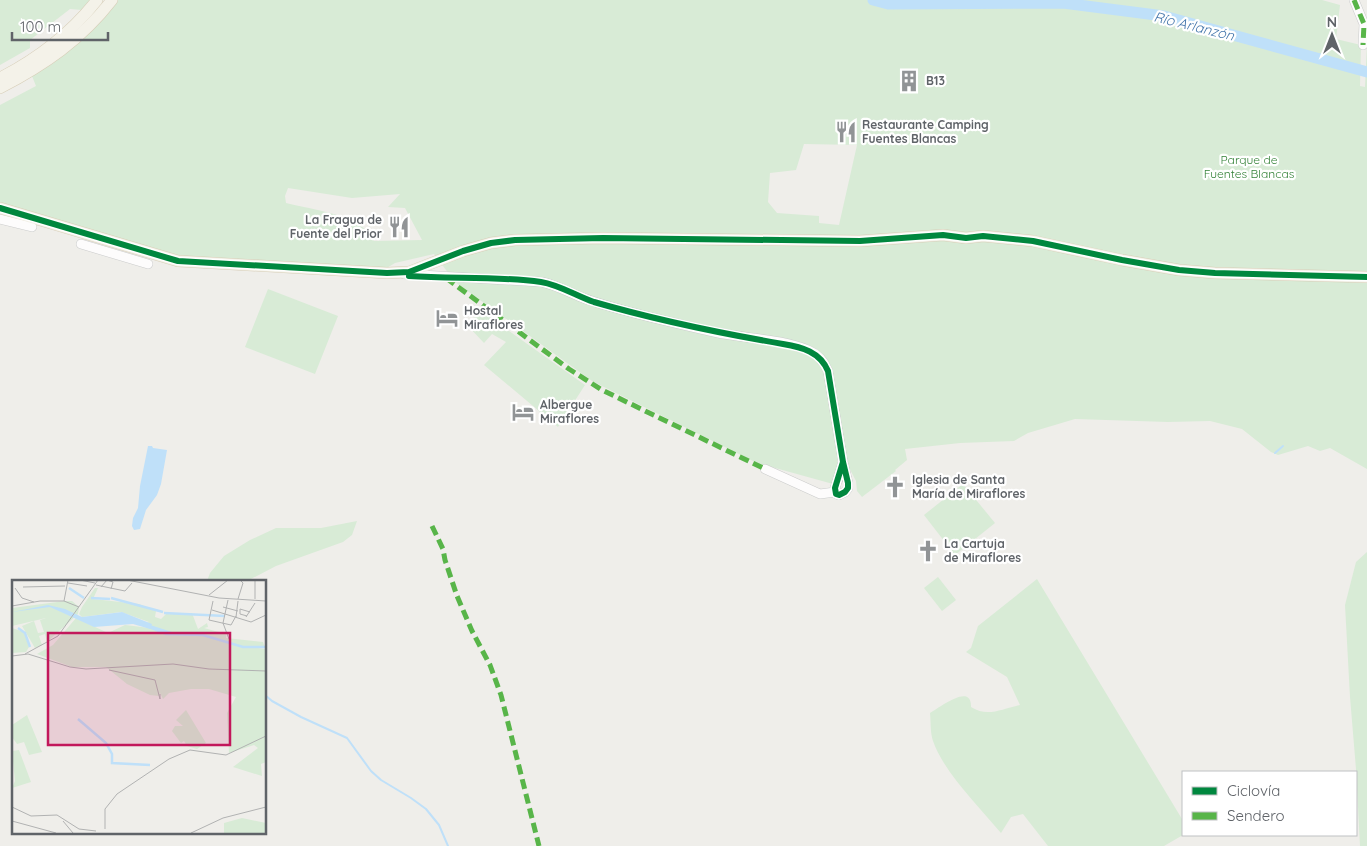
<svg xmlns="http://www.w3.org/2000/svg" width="1367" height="846" font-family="Quicksand,sans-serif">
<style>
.green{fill:#d8ebd6;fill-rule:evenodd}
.water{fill:#bfe0f9}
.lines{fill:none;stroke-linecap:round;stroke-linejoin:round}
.stream{stroke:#bfe0f9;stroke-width:2}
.river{stroke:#bfe0f9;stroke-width:11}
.minor-casing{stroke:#cbcccc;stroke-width:10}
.major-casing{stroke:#d7ceb8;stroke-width:12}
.minor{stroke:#fdfcfc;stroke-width:9}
.major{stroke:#f4f2e9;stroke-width:11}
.quiet{stroke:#58b549;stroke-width:5;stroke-dasharray:10 5;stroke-linecap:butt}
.cycleway-casing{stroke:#fff;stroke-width:9}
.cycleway{stroke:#00873e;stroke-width:6}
.labels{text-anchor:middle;stroke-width:4.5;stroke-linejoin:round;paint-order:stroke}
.poi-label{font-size:12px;font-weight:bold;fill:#5f6368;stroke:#fff;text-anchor:start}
.park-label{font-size:12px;fill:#348238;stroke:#fff}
.water-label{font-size:14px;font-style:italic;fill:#4174aa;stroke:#fff}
.inset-river{fill:none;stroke:#bfe0f9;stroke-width:2.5}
.inset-road{fill:none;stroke:#b1b2b2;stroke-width:1}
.view{fill:#c2185b;fill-opacity:0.15;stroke:#c2185b;stroke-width:2.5}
.inset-edge{fill:none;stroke:#5f6368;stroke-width:2.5}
</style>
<rect width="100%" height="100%" fill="#efeeea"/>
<g class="green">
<polygon points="0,0 90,0 82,10 70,9 30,40 30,48 0,65"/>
<path d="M117 0H1322L1340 5 1336 39 1361 45 1360 86 1365 87 1367 45V469L1330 448 1320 451 1308 446 1278 455 1271 452 1242 429 1210 421 1168 422 1075 419 1028 433 1014 441 960 443 905 449 907 460 895 470 896 471 862 497 857 491 856 481 841 452 837 453 838 467 833 484 768 466 767 468 592 381 455 282 434 254 395 263 385 269 181 256 0 203V105L36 86 32 76 52 64 79 41ZM804 144 857 145 839 225 819 223V216L777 213 768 202 770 173 796 170ZM288 188 352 198 400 194 388 207 405 208 422 240 374 241C362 214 312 210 286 203L285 196Z"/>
<polygon points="268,289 338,316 315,374 245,347"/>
<polygon points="481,311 585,385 558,427 484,365 506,342 492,334 484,343 467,325"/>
<polygon points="963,484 995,523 955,555 924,515"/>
<polygon points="357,521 352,535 343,542 276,566 247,581 207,581 210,573 224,556 250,540 276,528 321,528"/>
<polygon points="1367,552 1367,846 1360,846 1356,769 1350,697 1345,605 1356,562"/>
<polygon points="938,577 956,600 942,611 924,588"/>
<path d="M1037 579 1182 819 1183 835 1164 846H1048L1023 814 1011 817 1001 833C980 808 943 771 933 741 930 732 931 722 930 713 939 708 972 682 971 707 988 718 1003 708 1020 705L1007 677 966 652 971 648 978 626Z"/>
</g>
<polygon class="water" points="148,446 152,446 153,448 167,450 161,484 157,495 146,510 140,529 134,530 132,526 133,518 138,508 140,486"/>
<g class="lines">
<g class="stream">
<polyline points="1275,453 1283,446"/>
<polyline points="265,695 272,701 301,717 347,738 371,771 381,780 411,798 426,809 439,825 448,846"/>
</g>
<polyline class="river" points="873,0 888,4 1063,3 1164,16 1367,72"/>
<g class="minor-casing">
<g id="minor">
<polyline points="1354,0 1364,24 1363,45"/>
<polyline points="0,219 32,227"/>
<polyline points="81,244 148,264"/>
<path d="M404 274 542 282C560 286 575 296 592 301 632 314 674 323 714 332 745 339 779 338 808 350 818 354 824 361 828 371L843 462 848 483V488L845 492 839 495 836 494 835 488 843 462"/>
<polyline points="765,469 820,494 835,492"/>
</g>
</g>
<g class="major-casing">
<g id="major">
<path d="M0 78C37 59 71 33 97 0"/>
<path d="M0 88C44 65 81 40 112 0"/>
<polyline points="0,208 178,261 387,273 409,272 463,251 491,243 515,240 603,238 860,241 943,235 966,238 983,236 1033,241 1122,260 1179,270 1215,273 1367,277"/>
</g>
</g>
<use href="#minor" class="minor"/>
<use href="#major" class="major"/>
<g class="quiet">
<polyline points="1354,0 1364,24 1363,45"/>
<polyline points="446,278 569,369 602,390 765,469"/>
<polyline points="432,526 443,549 445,560 457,596 472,631 490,665 501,695 539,846"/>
</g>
<g class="cycleway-casing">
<g id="cycleway">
<polyline points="0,208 178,261 387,273 409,272 463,251 491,243 515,240 603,238 860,241 943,235 966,238 983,236 1033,241 1122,260 1179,270 1215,273 1367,277"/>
<path d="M409 276C453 279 497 276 541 282 560 285 576 296 594 302 656 320 719 333 783 344 802 347 820 352 828 371L843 462 848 483V488L845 492 839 495 836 494 835 488 843 462"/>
</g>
</g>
<use href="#cycleway" class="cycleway"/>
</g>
<defs>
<g id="building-bare" transform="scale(1.725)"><path d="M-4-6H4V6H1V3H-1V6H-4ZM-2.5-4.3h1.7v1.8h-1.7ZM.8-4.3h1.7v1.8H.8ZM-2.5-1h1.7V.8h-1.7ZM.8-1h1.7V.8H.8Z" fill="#919496" stroke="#fff" stroke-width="2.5" paint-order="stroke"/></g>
<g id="restaurant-bare" transform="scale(1.725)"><path d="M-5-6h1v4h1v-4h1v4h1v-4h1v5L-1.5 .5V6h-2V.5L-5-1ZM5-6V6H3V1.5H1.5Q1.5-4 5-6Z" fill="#919496" stroke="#fff" stroke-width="2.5" paint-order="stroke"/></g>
<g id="hotel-bare" transform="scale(1.725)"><path d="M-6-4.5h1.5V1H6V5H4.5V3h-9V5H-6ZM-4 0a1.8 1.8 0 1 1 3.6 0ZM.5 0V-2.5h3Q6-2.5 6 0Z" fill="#919496" stroke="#fff" stroke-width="2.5" paint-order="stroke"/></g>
<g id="church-bare" transform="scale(1.725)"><path d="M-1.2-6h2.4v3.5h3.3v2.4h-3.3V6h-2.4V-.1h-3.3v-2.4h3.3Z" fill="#919496" stroke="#fff" stroke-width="2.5" paint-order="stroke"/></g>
</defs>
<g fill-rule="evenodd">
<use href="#building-bare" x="909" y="81"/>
<use href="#restaurant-bare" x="846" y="132"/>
<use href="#restaurant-bare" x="399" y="227"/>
<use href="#hotel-bare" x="447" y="318"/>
<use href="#hotel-bare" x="523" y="412"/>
<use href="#church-bare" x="895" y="487"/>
<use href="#church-bare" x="928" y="551"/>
</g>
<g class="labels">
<g class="poi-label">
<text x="926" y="85">B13</text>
<text x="862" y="129">Restaurante Camping<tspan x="862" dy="14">Fuentes Blancas</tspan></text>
<text x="382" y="224" text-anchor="end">La Fragua de<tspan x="382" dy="14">Fuente del Prior</tspan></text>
<text x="464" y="315">Hostal<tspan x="464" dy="14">Miraflores</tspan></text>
<text x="540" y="409">Albergue<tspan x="540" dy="14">Miraflores</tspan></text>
<text x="912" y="484">Iglesia de Santa<tspan x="912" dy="14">María de Miraflores</tspan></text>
<text x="944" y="548">La Cartuja<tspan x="944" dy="14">de Miraflores</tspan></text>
</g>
<g class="park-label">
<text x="1249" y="164">Parque de<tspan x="1249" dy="14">Fuentes Blancas</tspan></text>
</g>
<g class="water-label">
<text transform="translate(1194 26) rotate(14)" y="5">Río Arlanzón</text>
</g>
</g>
<g transform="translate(12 580)">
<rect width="254" height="254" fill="#efeeea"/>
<path d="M83 8H86L81 19 127 24 144 31 143 37 149 39 155 33H180L186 49 195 43 196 47 192 48 214 54V58L251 62 253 68H246L254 69V182L249 184 250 196 221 187 246 168 242 165 217 173 215 133 224 117 197 109H179L157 113 151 119 148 113 147 116 138 115 115 104 94 87H60L25 74 41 65 64 38 96 53 113 45 138 48V44H132L137 42 109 32 70 37 67 34 70 27ZM53 21H60L67 27 66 34 35 62 33 54 27 56 30 65 23 68 10 46 22 41 26 53 32 52 28 40 34 38 0 46V28ZM0 48 12 52 17 67 14 72 0 73ZM174 130 194 163 185 169 175 166 172 161 169 163 160 151 163 146H171L164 140ZM15 135 30 172 17 175 12 162 5 164 0 157V145ZM7 170 19 202 0 208 3 201 0 171ZM230 238 254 243V253H212V243Z" fill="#d8ebd6"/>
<path d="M36 25 53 29 70 37 110 32 140 44 138 49 121 44 82 47 38 27 0 32Z" fill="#bfe0f9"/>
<path class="inset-river" d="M57 8 72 18M79 18 98 19M99 18 151 32M152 33 213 36M135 46 154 54 191 55 231 67H254M137 46 159 53M6 48 13 53 18 67M66 139 94 163 100 174V183L138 185"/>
<path class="inset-road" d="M68 0 83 3M115 0 207 18 254 21M56 3 75 6M84 5 113 11 120 3M11 7 53 6M89 7 95 0 101 2 99 9M3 8 10 18 22 22M197 15 216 0M226 19 231 3 228 0M243 19V0M216 20 211 43 217 59M52 21 56 0M52 21 67 27M201 21 197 40 219 45 224 36M0 26 28 21H52M211 27 226 31M200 30 239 42 254 35M235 36 228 34V29L238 32M224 37 226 21M234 37 243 23M13 74 46 56 86 0M0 76 16 74 58 87 74 89 161 84 197 89 254 91M97 90 143 100 148 119V114M0 227 19 236 45 235 67 249 84 251M0 241 44 253M51 241 61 253M93 249V229L105 214 157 179 178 170 214 175 254 156M179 253 211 238 254 227"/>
<path class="view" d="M36 53H218V165H36Z"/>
<rect width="254" height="254" class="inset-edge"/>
</g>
<rect x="1182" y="771" width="175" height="65" fill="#ffffff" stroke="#bfc1c3"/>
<rect x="1192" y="787" width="25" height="8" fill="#00873e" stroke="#bfc1c3"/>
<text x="1227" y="796" font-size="15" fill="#5f6368">Ciclovía</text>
<rect x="1192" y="812" width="25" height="8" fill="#58b549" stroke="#bfc1c3"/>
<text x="1227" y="821" font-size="15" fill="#5f6368">Sendero</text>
<g transform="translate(1332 35)" stroke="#ffffff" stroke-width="4" paint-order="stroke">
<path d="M0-4L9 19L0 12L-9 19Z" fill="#5f6368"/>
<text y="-8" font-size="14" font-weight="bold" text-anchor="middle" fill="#5f6368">N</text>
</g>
<path d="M12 32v8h96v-8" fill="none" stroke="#5f6368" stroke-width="2.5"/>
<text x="20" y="32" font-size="15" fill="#5f6368" stroke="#ffffff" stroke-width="4" paint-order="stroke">100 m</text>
</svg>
